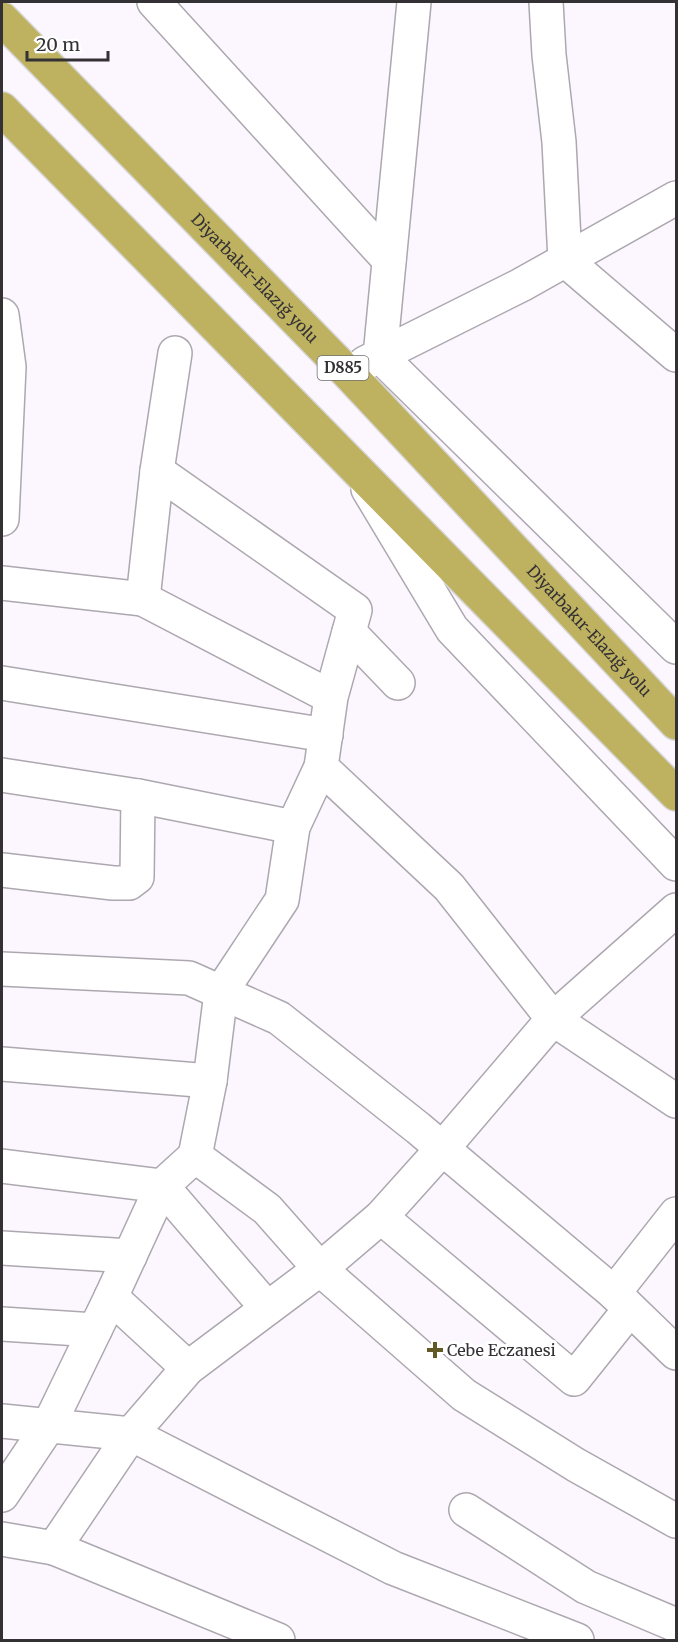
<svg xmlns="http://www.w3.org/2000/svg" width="678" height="1642" font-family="Merriweather,serif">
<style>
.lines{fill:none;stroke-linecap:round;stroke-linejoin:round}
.street-casing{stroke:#ada7af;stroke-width:36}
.secondary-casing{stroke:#ada7af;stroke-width:36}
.highway-casing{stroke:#d6d6d6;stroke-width:36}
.street{stroke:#fff;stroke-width:33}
.secondary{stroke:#fff;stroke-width:33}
.highway{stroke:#beb160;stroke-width:33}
.poi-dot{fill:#615a26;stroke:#fff;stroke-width:2}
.labels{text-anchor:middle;stroke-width:6;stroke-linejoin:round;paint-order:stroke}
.shield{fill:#fff;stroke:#706f71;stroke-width:1.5}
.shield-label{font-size:15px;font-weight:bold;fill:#333134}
.street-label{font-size:16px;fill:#333134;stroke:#fff}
.poi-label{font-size:16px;fill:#333134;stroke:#fff;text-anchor:start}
</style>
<rect width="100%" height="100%" fill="#fcf6fe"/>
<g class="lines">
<g class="street-casing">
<g id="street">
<polyline points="154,2 389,260"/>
<polyline points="414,2 380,356 676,647"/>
<polyline points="546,2 549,55 559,142 565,260 676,355"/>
<polyline points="365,363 521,285 676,198"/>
<polyline points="157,471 175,353"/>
<polyline points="368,489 452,629 676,864"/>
<polyline points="2,583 143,599"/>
<polyline points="349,632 398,683"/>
<polyline points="2,683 326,735"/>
<polyline points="331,697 143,599 157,471 355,610 331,697 321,767 449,887 553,1019 676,1101"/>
<polyline points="2,775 138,796 293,827"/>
<polyline points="2,870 113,883 129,883 137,877 138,796"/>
<polyline points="676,910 553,1019 442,1149 381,1217 320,1269 464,1395 576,1465 676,1521"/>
<polyline points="2,969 189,978 279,1018 418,1128 614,1293 676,1353"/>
<polyline points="2,1064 210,1081"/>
<polyline points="195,1156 267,1209 320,1269 188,1368 131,1434 393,1568 577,1640"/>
<polyline points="2,1166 162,1186 267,1308"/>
<polyline points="381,1217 574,1379 630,1309"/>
<polyline points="2,1248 130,1256"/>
<polyline points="614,1293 676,1214"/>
<polyline points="111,1297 188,1368"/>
<polyline points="2,1324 95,1330"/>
<polyline points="2,1421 131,1434 54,1548 2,1539"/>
<polyline points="2,1495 49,1425 111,1297 162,1186 195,1156 210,1081 221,992 282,900 293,827 321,767"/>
<polyline points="466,1510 586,1587 676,1625"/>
<polyline points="54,1548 278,1640"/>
</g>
</g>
<g class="secondary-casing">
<polyline id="secondary" points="2,315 9,367 2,519"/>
</g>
<g class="highway-casing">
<g id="highway">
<path id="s1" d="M2 19 347 372 676 723"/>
<polyline points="2,109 676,794"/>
</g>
</g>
<use href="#street" class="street"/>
<use href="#secondary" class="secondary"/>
<use href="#highway" class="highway"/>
</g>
<path class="poi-dot" d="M432 1341h6v6h6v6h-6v6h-6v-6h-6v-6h6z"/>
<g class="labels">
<rect class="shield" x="317.5" y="356" width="51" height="24" rx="4.5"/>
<g class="shield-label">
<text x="343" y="373">D885</text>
</g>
<g class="street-label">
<text dy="6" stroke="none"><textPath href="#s1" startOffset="362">Diyarbakır-Elazığ yolu</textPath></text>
<text dy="6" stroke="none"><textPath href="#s1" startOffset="848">Diyarbakır-Elazığ yolu</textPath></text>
</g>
<g class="poi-label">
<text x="447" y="1356">Cebe Eczanesi</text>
</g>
</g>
<rect width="678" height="1642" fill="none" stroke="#333134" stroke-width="6"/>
<path d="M27 51v9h81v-9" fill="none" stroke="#333134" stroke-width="3"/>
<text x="36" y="51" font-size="18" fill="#333134" stroke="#ffffff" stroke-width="4.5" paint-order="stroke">20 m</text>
</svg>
